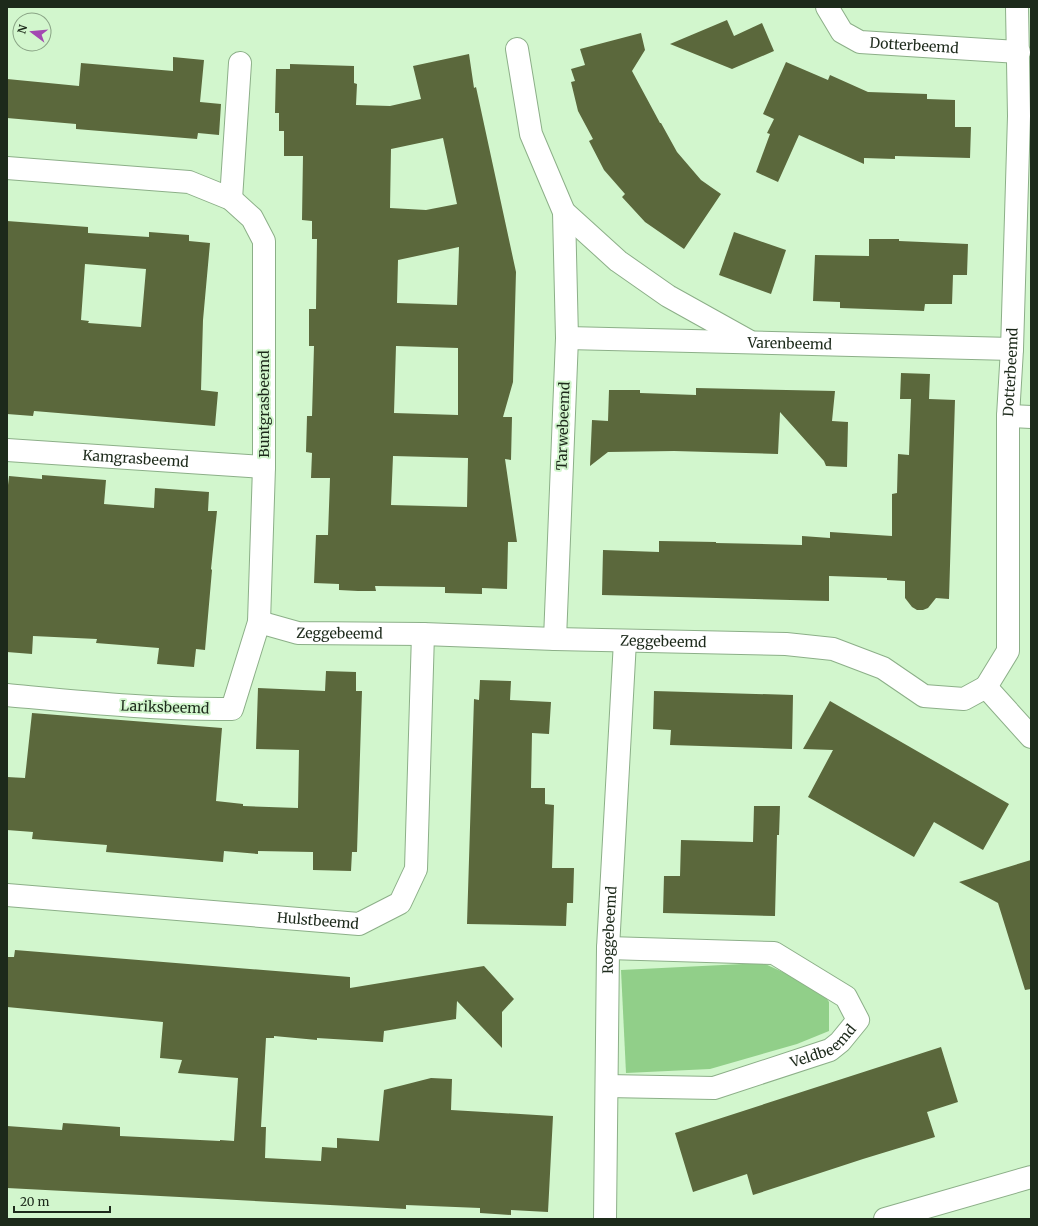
<svg xmlns="http://www.w3.org/2000/svg" width="1038" height="1226" font-family="Merriweather,serif">
<style>
.green{fill:#91cf89}
.building{fill:#5b683c;fill-rule:evenodd}
.lines{fill:none;stroke-linecap:round;stroke-linejoin:round}
.minor-casing{stroke:#8caf88;stroke-width:24}
.minor{stroke:#fff;stroke-width:22}
.labels{text-anchor:middle;stroke-width:4;stroke-linejoin:round;paint-order:stroke}
.street-label{font-size:14px;fill:#1d2a1b;stroke:#d2f6cd}
</style>
<rect width="100%" height="100%" fill="#d2f6cd"/>
<polygon class="green" points="763,963 820,989 829,1002 829,1031 797,1044 710,1069 626,1073 621,970"/>
<g class="building">
<polygon points="727,20 734,36 762,23 774,51 732,69 670,44"/>
<polygon points="641,33 645,50 632,71 660,123 661,123 677,152 701,180 721,194 684,249 645,222 622,197 625,194 604,170 589,141 593,139 578,111 571,82 575,81 571,69 585,65 580,49"/>
<path d="M469 54 474 88 476 87 516 272 513 382 503 417H512L511 460 505 459 517 542H508L507 589 482 588V594L445 593V587L375 586 376 591H358L339 590V584L314 583 316 535H328L330 478H311L312 453 306 452 307 416H312L314 346H309V309H316L317 239H312V221L302 220 303 156H284V131H279V113H275L276 69H290V64L354 66V83L357 84 356 105 390 106 421 99 413 66ZM443 138 457 204 426 210 390 208 391 149ZM459 247 457 305 397 303 398 260ZM396 346 458 348V415L394 413ZM393 456 468 458 467 507 391 505Z"/>
<polygon points="173,57 204,60 200,102 221,104 219,135 198,133 197,139 76,129 76,124 7,118 7,79 79,86 81,63 173,71"/>
<polygon points="786,62 828,80 830,75 868,92 927,94 927,99 955,100 955,127 971,127 970,158 895,156 895,159 864,158 864,164 799,135 778,182 756,172 770,134 767,133 774,119 763,114"/>
<path d="M7 221 88 227V233L149 237V232L189 235V241L210 243 203 320 201 390 218 392 215 426 34 411 33 416 7 414ZM85 264 146 269 141 327 88 323 89 321 81 320Z"/>
<polygon points="734,232 786,250 771,294 719,275"/>
<polygon points="869,239 899,239 899,241 968,244 967,275 953,275 952,304 925,304 924,311 840,308 840,302 813,301 815,255 869,256"/>
<polygon points="901,373 930,374 929,399 955,400 949,599 936,598 928,608 923,610 917,610 912,607 905,598 905,581 887,580 887,578 829,576 829,601 602,595 603,550 659,552 659,541 716,542 716,543 802,545 802,536 830,538 830,532 892,536 892,494 897,493 898,454 909,455 911,399 900,399"/>
<polygon points="696,388 835,391 832,421 848,422 847,467 826,466 824,461 780,412 778,454 674,451 608,452 590,466 592,420 608,421 609,390 640,390 640,393 696,395"/>
<polygon points="42,475 106,480 104,504 154,508 155,488 209,492 208,511 217,511 211,569 212,570 205,650 196,649 194,667 157,664 159,648 96,643 97,639 33,636 32,654 7,652 7,494 9,476 42,479"/>
<polygon points="326,671 356,672 356,691 362,691 357,852 352,852 351,871 313,870 313,852 258,851 258,854 224,851 223,862 106,852 107,845 32,839 33,832 7,830 7,777 25,778 32,713 222,728 216,801 243,804 243,806 298,808 299,750 256,749 258,688 325,691"/>
<polygon points="480,680 511,681 510,700 551,702 549,734 532,733 531,788 545,788 545,804 554,805 552,868 574,868 573,903 567,903 566,926 467,924 474,699 479,700"/>
<polygon points="654,691 793,695 792,749 670,745 671,730 653,729"/>
<polygon points="830,701 1009,804 983,850 934,822 914,857 808,797 833,750 803,749"/>
<polygon points="754,806 780,806 779,835 777,835 775,916 663,913 664,876 680,876 681,840 753,842"/>
<polygon points="1031,860 1031,989 1025,990 998,903 959,882"/>
<polygon points="15,950 350,977 350,988 484,966 514,999 502,1012 502,1048 457,1001 456,1019 384,1031 383,1042 317,1038 317,1040 274,1036 274,1038 266,1038 261,1127 266,1127 265,1158 321,1161 322,1147 337,1148 337,1138 379,1141 384,1090 431,1078 452,1079 451,1110 553,1116 548,1212 511,1210 511,1215 480,1213 480,1208 406,1205 406,1209 7,1188 7,1126 62,1130 63,1123 92,1125 120,1127 120,1136 220,1141 220,1140 234,1141 238,1078 178,1073 182,1060 160,1058 163,1022 7,1007 7,957 14,957"/>
<polygon points="941,1047 958,1102 927,1112 935,1137 863,1159 753,1195 747,1174 693,1192 675,1133"/>
</g>
<g class="lines">
<g class="minor-casing">
<g id="minor">
<path id="s1" d="M827 7 842 32 860 42 1019 52"/>
<polyline points="517,49 531,134 564,212 567,338 555,639"/>
<path d="M7 168 189 182 231 199 252 218 264 241V467L259 622 232 709C157 710 82 702 7 695"/>
<polyline points="231,199 240,63"/>
<polyline points="564,212 618,261 668,296 747,340"/>
<path id="s2" d="M567 338 1012 349"/>
<polyline points="1008,416 1031,417"/>
<path id="s3" d="M7 450 264 467"/>
<path id="s4" d="M259 622 298 633 423 634 555 639 786 644 833 649 883 668 924 696 964 699 986 687 1031 737"/>
<path id="s5" d="M986 687 1008 651V416L1012 349 1019 116 1017 7"/>
<path id="s6" d="M7 895 359 924 400 903 416 869 423 634"/>
<path id="s7" d="M607 1086 714 1088 830 1050 840 1042 858 1020 846 997 774 953 608 948"/>
<path id="s8" d="M605 1219 608 948 625 641"/>
<polyline points="885,1219 1031,1177"/>
</g>
</g>
<use href="#minor" class="minor"/>
</g>
<g class="labels">
<g class="street-label">
<text dy="5" stroke="none"><textPath href="#s1" startOffset="104">Dotterbeemd</textPath></text>
<text dy="5" stroke="none"><textPath href="#s2" startOffset="223">Varenbeemd</textPath></text>
<text dy="5" stroke="none"><textPath href="#s5" startOffset="321">Dotterbeemd</textPath></text>
<text transform="translate(264 404) rotate(-90)" y="5">Buntgrasbeemd</text>
<text transform="translate(563 426) rotate(-88)" y="5">Tarwebeemd</text>
<text dy="5" stroke="none"><textPath href="#s3" startOffset="129">Kamgrasbeemd</textPath></text>
<text dy="5" stroke="none"><textPath href="#s4" startOffset="82">Zeggebeemd</textPath></text>
<text dy="5" stroke="none"><textPath href="#s4" startOffset="406">Zeggebeemd</textPath></text>
<text transform="translate(165 707) rotate(2)" y="5">Lariksbeemd</text>
<text dy="5" stroke="none"><textPath href="#s6" startOffset="312">Hulstbeemd</textPath></text>
<text dy="5" stroke="none"><textPath href="#s8" startOffset="289">Roggebeemd</textPath></text>
<text dy="5" stroke="none"><textPath href="#s7" startOffset="225">Veldbeemd</textPath></text>
</g>
</g>
<rect width="1038" height="1226" fill="none" stroke="#1d2a1b" stroke-width="16"/>
<g transform="translate(32 32) rotate(286)"><circle r="19" fill="#d2f6cd" stroke="#8aa486"/>
<path d="M0-3L7 15L0 10L-7 15Z" fill="#a348b2"/>
<text y="-6" font-size="11" font-weight="bold" text-anchor="middle" fill="#1d2a1b">N</text>
</g>
<path d="M14 1206v6h96v-6" fill="none" stroke="#1d2a1b" stroke-width="2"/>
<text x="20" y="1206" font-size="12" fill="#1d2a1b" stroke="#d2f6cd" stroke-width="3" paint-order="stroke">20 m</text>
</svg>
